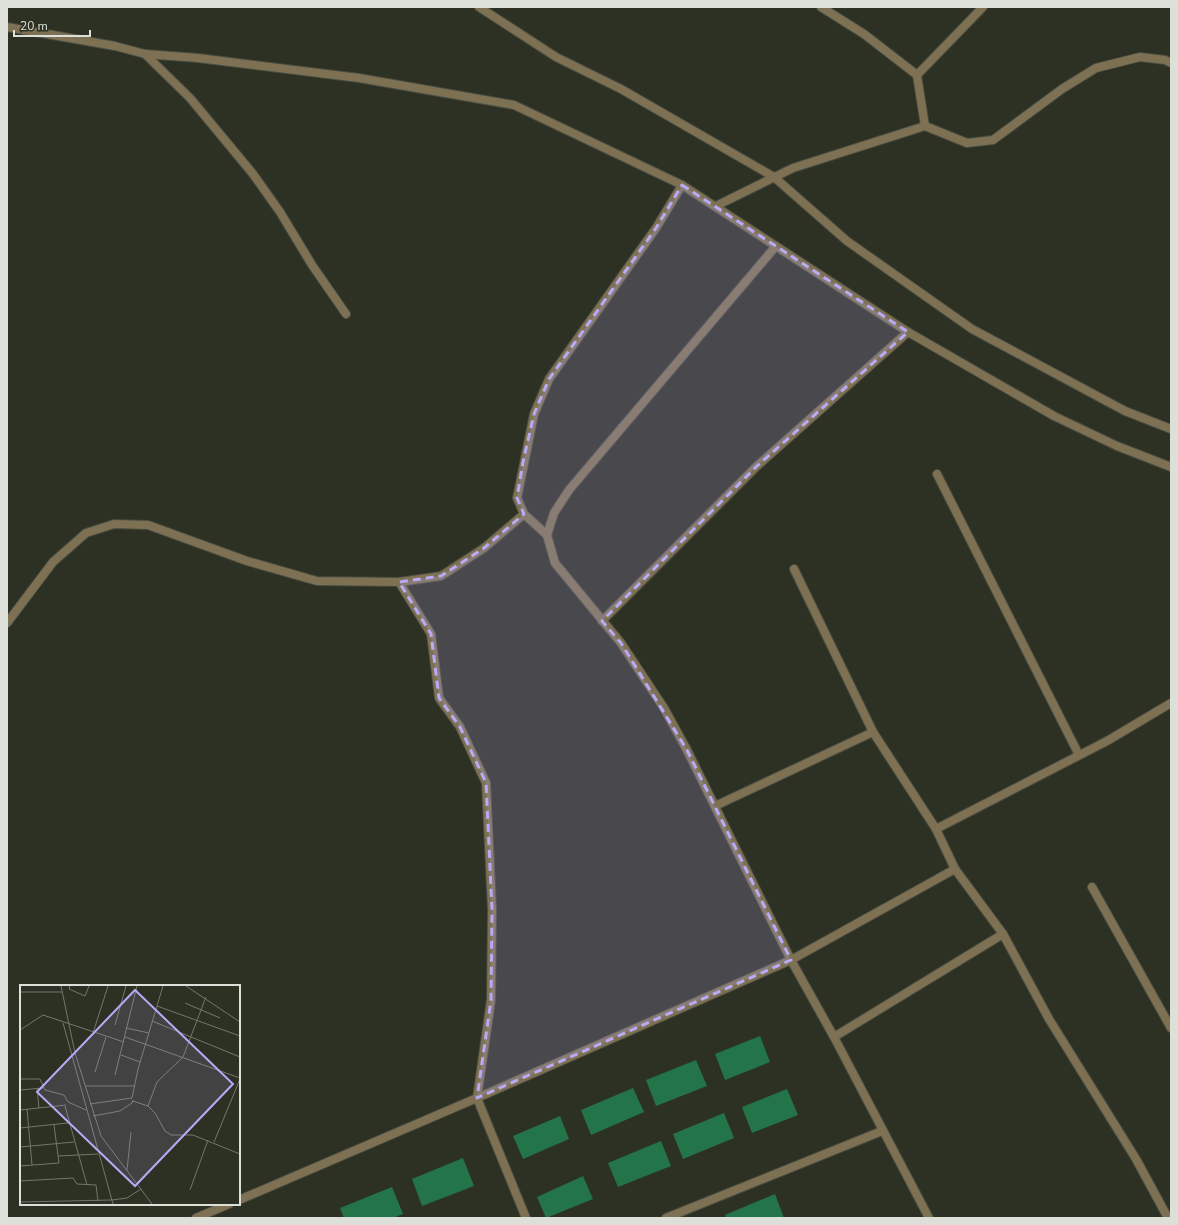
<svg xmlns="http://www.w3.org/2000/svg" width="1178" height="1225" font-family="'Nunito Sans',sans-serif">
<style>
.building{fill:#237449}
.lines{fill:none;stroke-linecap:round;stroke-linejoin:round}
.minor-casing{stroke:#494d41;stroke-width:10}
.minor{stroke:#7e7153;stroke-width:8}
.marked{fill:#b9aaf7;fill-opacity:0.2;stroke:#b9aaf7;stroke-width:3;stroke-dasharray:8 5;stroke-linejoin:round}
.inset-road{fill:none;stroke:#73776c;stroke-width:1}
.view{fill:#b9aaf7;fill-opacity:0.15;stroke:#b9aaf7;stroke-width:2}
.inset-edge{fill:none;stroke:#dde0d8;stroke-width:2}
</style>
<rect width="100%" height="100%" fill="#2d3124"/>
<g class="building">
<polygon points="760,1036 770,1062 725,1080 715,1054"/>
<polygon points="696,1060 707,1086 656,1106 646,1080"/>
<polygon points="633,1088 644,1112 591,1135 581,1110"/>
<polygon points="787,1089 798,1115 752,1133 742,1107"/>
<polygon points="724,1113 734,1138 683,1159 673,1134"/>
<polygon points="560,1116 569,1139 523,1159 513,1136"/>
<polygon points="661,1141 671,1166 618,1187 608,1163"/>
<polygon points="463,1158 474,1186 422,1206 412,1179"/>
<polygon points="583,1176 593,1199 546,1218 537,1197"/>
<polygon points="392,1187 403,1214 393,1218 344,1218 340,1208"/>
<polygon points="775,1194 784,1218 726,1218 725,1215"/>
</g>
<g class="lines">
<g class="minor-casing">
<g id="minor">
<polyline points="479,7 556,57 621,89 774,177 847,241 972,329 1125,411 1171,429"/>
<polyline points="821,7 864,34 917,75"/>
<polyline points="7,27 115,46 145,54 198,58 359,78 514,105 682,185 908,332 1054,416 1117,446 1171,467"/>
<polyline points="145,54 190,98 253,174 280,212 312,265 346,314"/>
<polyline points="925,126 917,75 983,7"/>
<polyline points="716,206 793,168 925,126 967,143 993,140 1062,89 1096,68 1140,57 1165,60 1171,63"/>
<polyline points="776,246 569,490 554,513 547,535 555,563 621,643 664,708 687,750 791,960 834,1037 929,1218"/>
<polyline points="937,474 1079,755"/>
<polyline points="547,535 524,514 517,498 534,414 549,379 656,228 682,185"/>
<polyline points="794,569 873,732 936,829 955,869 1003,934 1049,1019 1136,1159 1168,1218"/>
<polyline points="399,582 431,634 439,698 460,727 486,783 492,910 491,1000 477,1098 526,1218"/>
<polyline points="602,621 756,467 908,332"/>
<polyline points="7,623 53,562 86,533 114,524 148,525 247,561 317,581 399,582 441,576 484,548 524,514"/>
<polyline points="715,806 873,732"/>
<polyline points="936,829 1107,741 1171,703"/>
<polyline points="1092,887 1171,1028"/>
<polyline points="834,1037 1003,934"/>
<polyline points="239,1200 477,1098 791,960 955,869"/>
<polyline points="196,1218 229,1204"/>
<polyline points="666,1218 882,1131"/>
</g>
</g>
<use href="#minor" class="minor"/>
</g>
<path class="marked" d="M682 185 908 332 756 467 602 621 621 643 687 750 791 960 477 1098 491 1000 492 910 486 783 460 727 439 698 431 634 399 582 441 576 484 548 524 514 517 498 523 462 534 414 549 379 656 228Z"/>
<g transform="translate(20 985)">
<rect width="220" height="220" fill="#2d3124"/>
<path class="inset-road" d="M41 1 55 68 81 151 132 219M50 1 49 4 65 11 69 1M166 1 220 37M0 7H42M165 18 200 33M137 21 220 51M132 36 220 72M43 38 93 219M95 40 106 1M106 43 129 48M0 45 23 30 104 57M73 48 88 1M105 52 220 93M101 70 120 77M75 87 86 52M95 90 117 1M0 94H20L25 105 44 110 48 117 66 125M66 101H115M17 103 19 123M0 105 23 103M113 116 128 121 135 128 145 146 151 150H173L220 169M70 119 112 113 118 84 143 1M45 121 67 200M128 121 137 97 163 72 186 12M7 124 12 180M0 125 46 120M73 131 100 126 112 118 113 115M0 143 48 138M194 157 220 94M0 162 54 157M38 171 78 169M0 181 39 178 34 140M107 185 111 147M0 196 53 193 57 199 76 200 78 216M170 205 188 155M0 217 92 215 107 213 121 204"/>
<path class="view" d="M115 5 213 99 115 201 17 107Z"/>
<rect width="220" height="220" class="inset-edge"/>
</g>
<rect width="1178" height="1225" fill="none" stroke="#dde0d8" stroke-width="16"/>
<path d="M14 30v6h76v-6" fill="none" stroke="#dde0d8" stroke-width="2"/>
<text x="20" y="30" font-size="12" fill="#dde0d8" stroke="#2d3124" stroke-width="3" paint-order="stroke">20 m</text>
</svg>
